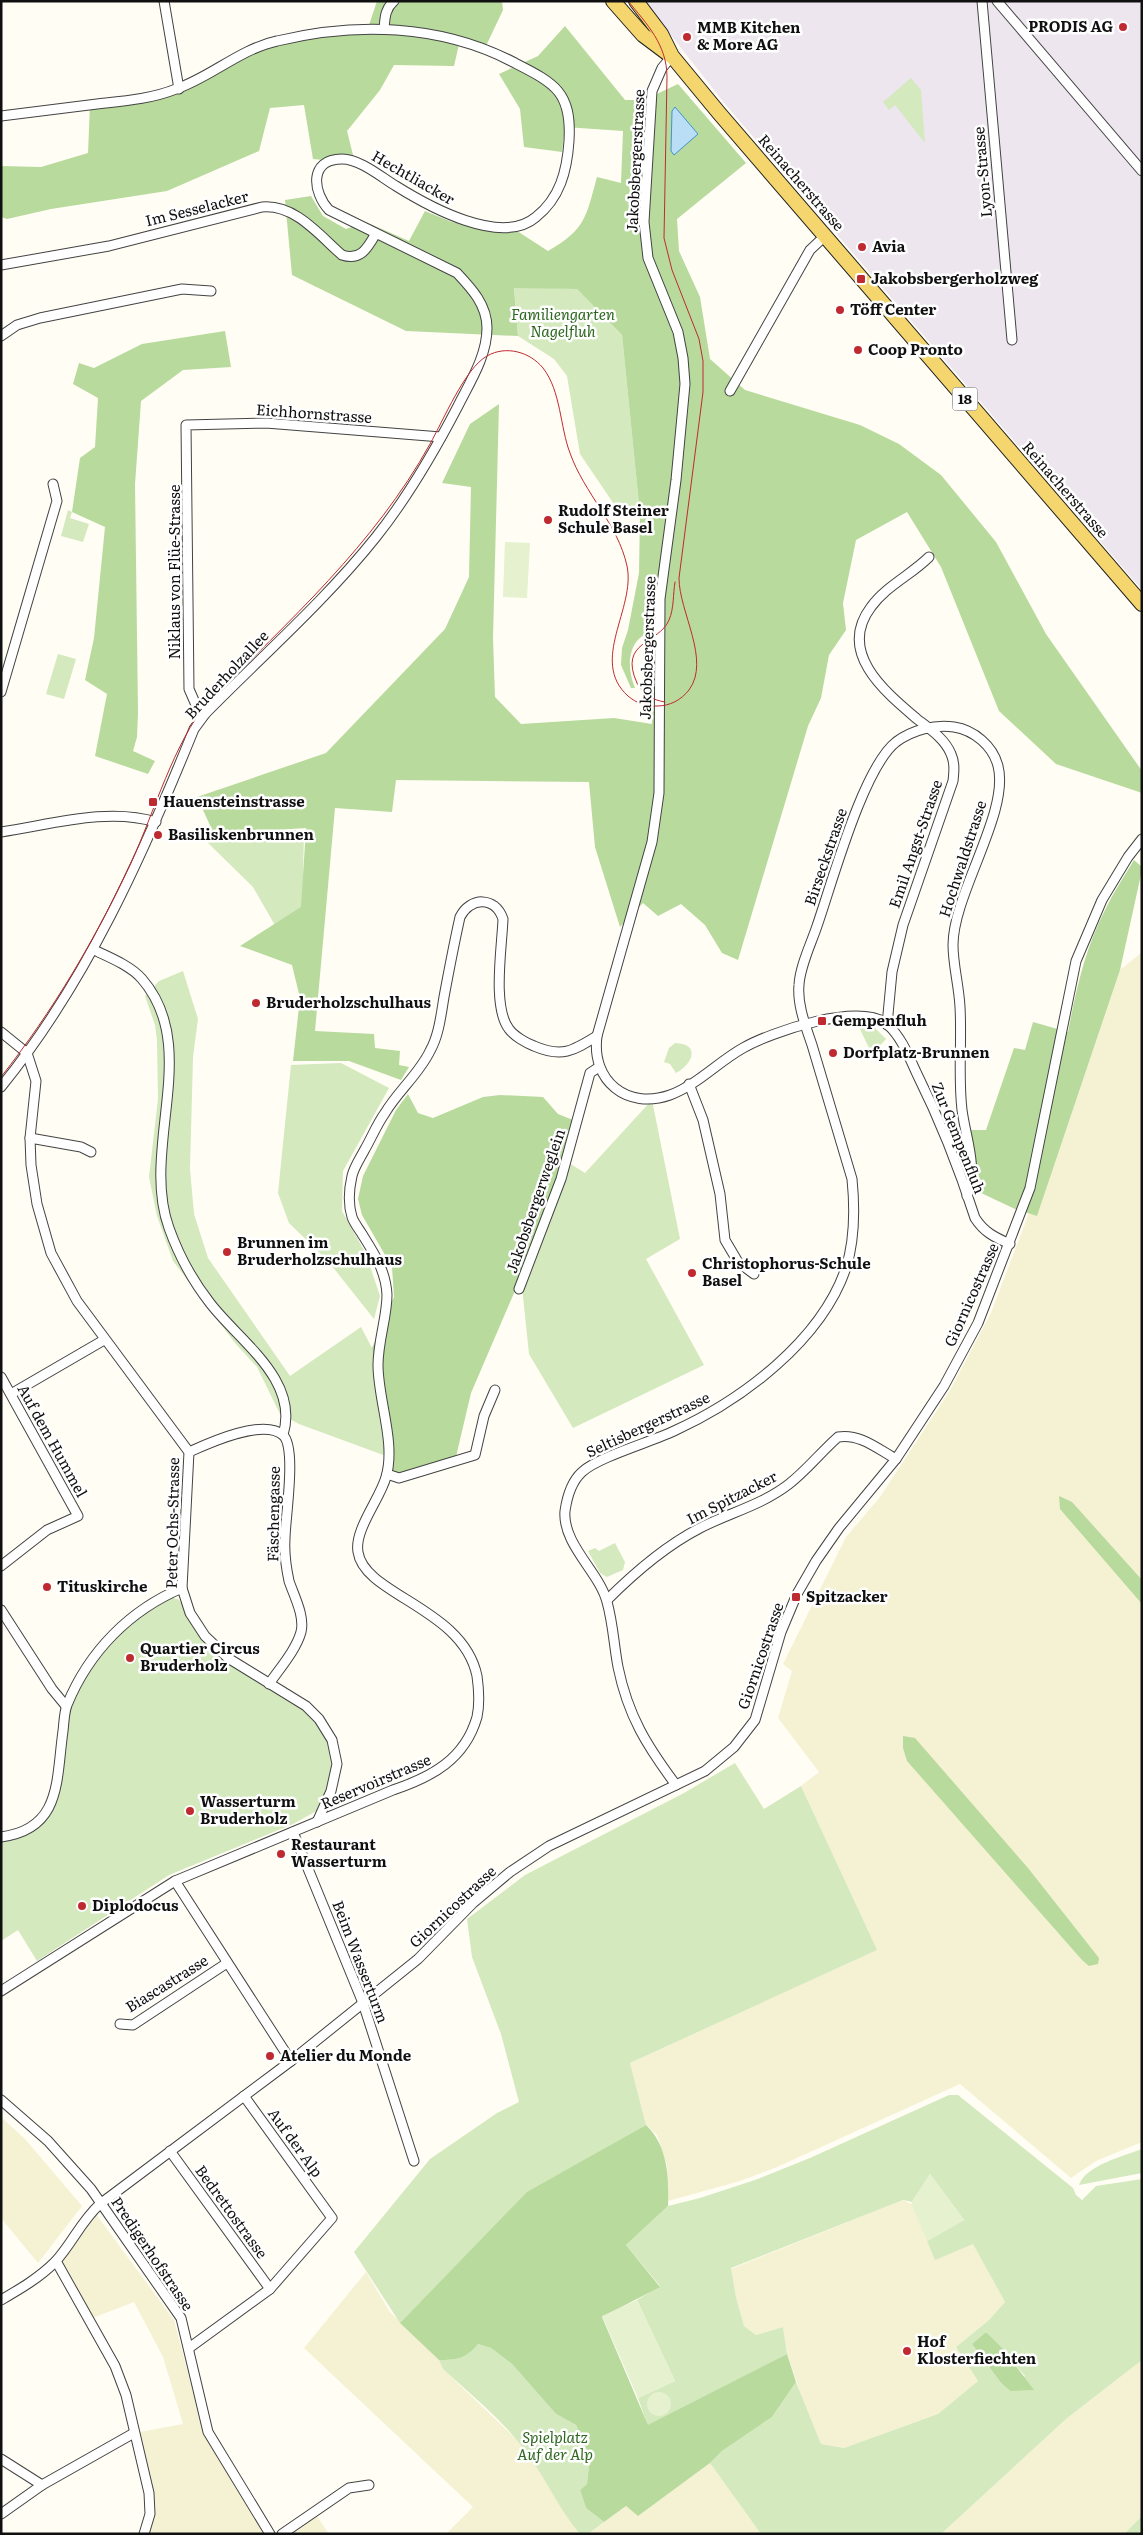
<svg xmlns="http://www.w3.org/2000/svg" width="1143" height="2535" font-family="Literata,serif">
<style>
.industrial{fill:#ede6ee}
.farmland{fill:#f5f2d4}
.green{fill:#d4e9be;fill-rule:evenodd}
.forest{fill:#b8da9d}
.pitch{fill:#e5f1cf}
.water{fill:#badef5;stroke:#4293cb}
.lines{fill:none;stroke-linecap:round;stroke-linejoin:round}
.street-casing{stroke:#434343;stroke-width:11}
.primary-casing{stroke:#212121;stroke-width:16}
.street{stroke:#fff;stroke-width:9}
.primary{stroke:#f5d66e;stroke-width:14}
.tram{stroke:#bf2a30;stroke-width:1}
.poi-dot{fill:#bf2a30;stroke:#fff;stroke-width:2}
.labels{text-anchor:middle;stroke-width:5;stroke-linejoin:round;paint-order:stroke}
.shield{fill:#fff;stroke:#585858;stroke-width:1}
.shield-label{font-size:14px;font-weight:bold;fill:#101010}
.poi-label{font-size:15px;font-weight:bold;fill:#101010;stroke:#fff;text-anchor:start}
.street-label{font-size:15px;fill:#101010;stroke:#fff}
.park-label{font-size:15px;font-style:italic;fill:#2f6821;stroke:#fff}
</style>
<rect width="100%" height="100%" fill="#fffdf4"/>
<polygon class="industrial" points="644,1 1142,1 1142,590 725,104"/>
<g class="farmland">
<polygon points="1142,952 1142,2142 1096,2161 1071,2178 960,2084 777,2167 740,2181 668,2201 667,2165 657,2135 646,2125 630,2063 876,1950 801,1786 819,1772 778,1718 792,1671 783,1664 846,1537 880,1497 949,1392 991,1313 1029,1213 1037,1215 1120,970"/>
<polygon points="1,2117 25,2139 82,2206 38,2263 1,2218"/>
<polygon points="903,2200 911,2204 935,2259 973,2243 1005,2302 989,2320 956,2347 978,2381 938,2414 844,2448 821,2444 803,2400 787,2354 783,2327 756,2335 744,2326 736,2297 731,2269"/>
<polygon points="93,2210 174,2320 204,2433 268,2534 144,2534 150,2514 134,2433 183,2424 163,2357 134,2302 90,2319 56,2261"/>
<polygon points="366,2272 390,2312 439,2360 443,2369 519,2442 539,2469 579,2533 584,2534 446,2534 473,2507 304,2348"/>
<polygon points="1142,2360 1142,2517 1124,2534 941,2534 1066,2419"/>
<polygon points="710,2463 761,2534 588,2534 626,2506 638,2516"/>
<polygon points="316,2515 329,2534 289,2534"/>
</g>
<g class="green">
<polygon points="911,78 921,90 925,143 895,105 889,110 883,102"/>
<polygon points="514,287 577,289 622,335 640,514 622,516 580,454 567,376 554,359 518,336"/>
<polygon points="68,510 72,512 70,518 89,524 83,542 61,536"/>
<polygon points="58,654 76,659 64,699 46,694"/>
<polygon points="207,830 304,830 302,921 280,934 253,887 204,839"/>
<polygon points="183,971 198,1019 193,1057 190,1169 194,1214 208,1258 290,1376 361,1327 372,1348 386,1456 299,1424 280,1414 257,1367 235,1343 173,1261 157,1216 149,1177 158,1099 157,1040 155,1025 145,996 159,981"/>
<polygon points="863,1024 875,1028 886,1039 878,1048 870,1050 859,1027"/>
<path d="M675 1043C701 1044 693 1064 676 1073L670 1064 664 1062 669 1048Z"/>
<polygon points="341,1063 389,1088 343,1171 342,1211 366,1254 380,1296 374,1319 328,1261 289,1223 278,1193 291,1065"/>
<polygon points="652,1100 680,1239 646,1259 704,1365 573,1428 529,1354 522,1287 569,1163 585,1173"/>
<polygon points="615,1543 625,1562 623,1570 607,1577 600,1573 588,1551 595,1548 599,1551"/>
<polygon points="162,1596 178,1599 228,1658 319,1719 337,1764 322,1808 293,1824 169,1875 37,1961 18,1930 1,1941 1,1837 20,1835 52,1803 66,1706 108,1638"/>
<polygon points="735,1763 764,1809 801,1786 877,1950 630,2063 646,2125 527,2193 400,2323 354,2252 430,2159 497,2113 519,2102 501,2034 472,1957 467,1919 525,1875 684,1793"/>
<path d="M949 2095H958L1073 2188 1076 2195 1082 2200 1096 2186 1142 2179V2360L1066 2419 941 2534H761L710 2463 722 2451 772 2417 796 2382 821 2444 844 2448 938 2414 978 2381 956 2347 989 2320 1005 2302 973 2244 935 2260 927 2241 964 2220 930 2174 912 2202 903 2200 731 2268 736 2297 744 2326 756 2335 783 2327 787 2354 648 2426 638 2398 675 2381 637 2300 660 2286 626 2245 668 2206 700 2198 755 2180 810 2158ZM986 2332 1025 2376 1010 2391 1001 2383 972 2344Z"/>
<path d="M1142 2149V2173L1079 2185C1086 2165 1124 2156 1142 2149Z"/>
<path d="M478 2344 491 2348 512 2364 556 2414 576 2425 590 2457 587 2484 580 2490 586 2508 604 2522 588 2534 579 2533C556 2505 543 2472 520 2444 498 2416 469 2393 443 2369L439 2360C457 2360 466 2359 478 2344Z"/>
<polygon points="1141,2517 1142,2534 1124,2534"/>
</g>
<g class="forest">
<polygon points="377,1 502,1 503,10 485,48 460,40 454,66 394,65 380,90 347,131 355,163 313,159 304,105 270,108 259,151 167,191 51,209 7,219 1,217 1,166 41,167 88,153 90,105 150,98 271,42 368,28"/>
<path d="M565 26 625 100H644L678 84 746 163 677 219 679 251 700 297 710 359 745 390 860 425 899 444 941 475 996 542 1046 634 1142 771V793L1056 764 999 711 941 567 907 512 856 540 843 603 846 630 829 655 821 698 808 726 738 960 722 953 705 925 681 904 658 916 643 903 620 927 595 847 589 782 396 780 392 812 335 808 315 1031 374 1034 375 1048 400 1051 399 1065 409 1067 401 1080 349 1061H293L300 998 292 965 240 946 301 907 306 828 214 834 197 797 326 753 445 629 469 577 471 487 442 483 470 424 499 404 493 638 495 697 521 724 614 718 652 724 653 631C627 638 626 667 635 688H631L621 665 622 648 628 630 639 573 640 514 622 335 577 289 514 288 518 336 406 331 292 275 285 200 311 196 323 216 346 229 366 222 409 241 425 211 452 222 494 231H517L548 251C586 229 586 217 597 177L621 183 623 131 565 127 562 152 524 147 520 109 499 74 538 56Z"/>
<polygon points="225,331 231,367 183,370 141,401 135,484 138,713 137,737 133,751 155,761 148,774 95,756 107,694 85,680 94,638 105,527 72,512 80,458 95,447 98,398 73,384 79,363 94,368 142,344"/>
<path d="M1134 860 1142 867V870L1120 970 1037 1216 1015 1209 979 1192 976 1163 969 1130H986L1014 1048 1025 1050 1033 1022 1068 1032C1076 990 1085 949 1105 910 1113 893 1124 877 1134 860Z"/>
<polygon points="408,1094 418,1113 433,1118 483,1097 500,1095 543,1097 558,1114 573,1120 559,1175 520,1279 471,1393 455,1461 399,1478 387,1474 372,1348 394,1297 392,1267 362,1215 358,1199 363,1176 396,1110"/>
<polygon points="1059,1496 1072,1502 1142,1580 1142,1604 1060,1509"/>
<polygon points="903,1736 915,1738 1028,1868 1099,1958 1098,1964 1089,1966 1082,1960 907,1761 903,1748"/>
<path d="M646 2125C668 2146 669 2177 668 2206L626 2245 660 2287 602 2317 648 2425 787 2354 796 2382 772 2417 722 2451 710 2463 638 2516 626 2506 604 2522 586 2508 580 2490 587 2484 590 2457 576 2425 556 2414 512 2364 491 2348 478 2344C466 2359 457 2360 439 2360L400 2323 527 2192Z"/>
<polygon points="986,2332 1004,2350 1034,2390 1010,2391 1001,2383 972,2344"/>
</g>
<g class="pitch">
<polygon points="505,542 530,543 527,598 503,597"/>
<polygon points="930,2174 964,2220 927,2241 911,2204"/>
<polygon points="637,2300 675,2381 638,2398 602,2316"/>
<circle cx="659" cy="2404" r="12"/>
</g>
<polygon class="water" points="675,107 698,134 674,155 671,151 672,111"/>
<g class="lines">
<g class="street-casing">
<g id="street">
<polyline points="164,1 179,89"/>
<polyline points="982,1 1012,340"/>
<polyline points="997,1 1142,171"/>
<path d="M384 29C385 17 385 9 394 1"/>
<path d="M672 56 662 68 652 91 644 222 648 258 678 332 683 358 685 384 676 480 660 599 659 793 652 842 597 1036C591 1081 627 1110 670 1095 697 1085 718 1062 743 1048 771 1032 861 1001 888 1025 902 1038 909 1057 917 1074 940 1120 959 1168 975 1218 984 1232 994 1237 1010 1244"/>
<path d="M1 116C33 112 65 108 97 104 124 101 151 99 176 89 211 77 240 49 277 41 356 22 440 24 513 62 554 83 572 91 569 141 567 171 560 198 536 217 501 247 428 206 396 186 381 177 360 159 342 159 308 159 313 193 329 210L457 273C472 289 487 305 487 328 487 356 470 382 458 406 434 452 408 497 376 537 325 601 262 656 205 714L194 729C143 855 87 981 1 1087"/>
<path d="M1 265 109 246 262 207C295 204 319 235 342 255 360 261 367 249 375 235"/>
<polyline points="1,336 17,325 40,318 182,289 211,291"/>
<polyline points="730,391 810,250 826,235"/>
<polyline points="1,692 57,501 53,484"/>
<polyline points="205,714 196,705 189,689 186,425 266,423 441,437"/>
<path d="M1 832C50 825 107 807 156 822"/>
<path d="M94 950C109 957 131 966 142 979 202 1048 140 1148 169 1228 179 1256 192 1280 210 1303 239 1341 300 1380 283 1435"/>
<path d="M887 1025 892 972 903 925 953 781C954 772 955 763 951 754 945 739 930 729 917 719 884 691 837 652 871 607 886 586 911 575 929 557"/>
<polyline points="1,1032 27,1053 36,1081 30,1138 31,1165 37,1204 51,1253 77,1301 189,1452 182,1588 190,1613 205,1636 228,1658 306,1706 319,1719 332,1740 337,1764 331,1791 317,1822"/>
<polyline points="689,1084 703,1120 720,1194 725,1240 738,1262 754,1274"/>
<polyline points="30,1138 81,1147 91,1152"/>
<polyline points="519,1289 561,1179 590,1073 599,1067"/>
<polyline points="1,1377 78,1516 47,1530 1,1566"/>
<polyline points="11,1394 104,1340"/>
<path d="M189 1452C209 1443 263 1418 283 1435 297 1448 285 1519 285 1539 284 1554 286 1567 289 1581 294 1596 305 1616 301 1632 296 1650 280 1668 269 1684"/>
<polyline points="387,1474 399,1478 475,1455 484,1416 495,1390"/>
<path d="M607 1600C635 1572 665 1546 700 1528 729 1513 762 1505 789 1484 806 1471 821 1452 838 1437 859 1433 878 1449 896 1459"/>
<polyline points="1,1610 52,1689 66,1706"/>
<path d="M676 1785C647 1746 628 1716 618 1667 614 1646 613 1623 607 1602 600 1573 562 1544 565 1511 567 1497 571 1482 582 1472 598 1457 651 1442 674 1431 742 1400 821 1341 846 1268 855 1239 855 1209 852 1179 839 1134 825 1090 812 1045 806 1027 797 1005 799 985 800 966 811 944 817 926 832 883 863 768 896 742 912 730 935 724 954 727 974 730 993 746 998 766 1010 812 953 894 953 945 953 965 959 986 960 1007 962 1041 958 1076 962 1110 966 1140 978 1166 967 1196"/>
<polyline points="293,1832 363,2003 414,2161"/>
<path d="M1 1837C62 1829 56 1780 63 1731 64 1723 64 1713 67 1705 89 1651 130 1610 182 1588"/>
<polyline points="175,1881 291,2061"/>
<path d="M1 1991 175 1881 393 1790C432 1777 465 1759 477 1717 480 1703 479 1690 477 1676 463 1608 364 1595 358 1552 354 1530 380 1499 386 1477 396 1443 378 1400 378 1365 378 1341 387 1317 387 1295 386 1271 374 1253 362 1234 359 1229 354 1223 352 1217 348 1204 349 1189 352 1176 354 1167 361 1157 365 1149 372 1137 377 1124 385 1113 398 1091 419 1074 430 1051 439 1035 441 1015 444 997 449 970 454 944 460 917 470 897 495 896 503 919 502 947 492 1007 509 1029 514 1036 526 1043 534 1046 562 1058 573 1051 597 1036"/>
<polyline points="120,2024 133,2025 227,1963"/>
<polyline points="1,2100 48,2141 91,2189 181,2318 208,2432 270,2534"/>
<polyline points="170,2151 270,2289"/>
<polyline points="56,2261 115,2366 126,2395 149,2493 150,2514 144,2534"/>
<path d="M1 2300C20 2289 39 2278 55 2262 72 2244 81 2221 100 2204L291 2061 418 1959 473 1903 510 1872 549 1846 705 1771 734 1747 755 1720 781 1632 797 1594 816 1561 839 1528 896 1459 944 1386 978 1323 1030 1188 1076 961 1102 900 1128 857 1142 839"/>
<polyline points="189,2348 270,2289 332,2218 244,2096"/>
<polyline points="1,2459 42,2485"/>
<polyline points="1,2514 42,2485 134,2433"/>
<polyline points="282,2534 349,2488 369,2485"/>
</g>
</g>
<g class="primary-casing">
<g id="primary">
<polyline points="613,1 643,35 671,56"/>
<polyline points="636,1 661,34 672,56 719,113 1142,604"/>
</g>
</g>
<use href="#street" class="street"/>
<use href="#primary" class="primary"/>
<g class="tram">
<path d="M665 702C652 700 643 694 637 683 618 641 659 644 669 620 674 609 673 594 675 582"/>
<path d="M1 1077C53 1011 96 938 131 863 154 813 174 742 208 702 289 621 374 545 430 444 443 421 465 368 487 356 506 345 530 352 543 368 561 391 560 427 570 453 584 493 618 524 627 566 636 608 589 661 628 696 636 703 647 707 657 706 670 706 681 700 689 690 711 660 679 612 679 578L703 392V361L699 339 672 270 664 238 667 77C667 45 647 24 628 1"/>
</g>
</g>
<g class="poi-dot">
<circle cx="1123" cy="27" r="5"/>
<circle cx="687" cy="37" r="5"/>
<circle cx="862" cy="247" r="5"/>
<rect x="856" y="274" width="10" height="10" rx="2.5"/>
<circle cx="840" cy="310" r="5"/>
<circle cx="858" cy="350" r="5"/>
<circle cx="548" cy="520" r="5"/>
<rect x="148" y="797" width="10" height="10" rx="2.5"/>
<circle cx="158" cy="835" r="5"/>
<circle cx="256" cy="1003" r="5"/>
<rect x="817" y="1016" width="10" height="10" rx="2.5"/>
<circle cx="833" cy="1053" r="5"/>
<circle cx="227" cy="1252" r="5"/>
<circle cx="692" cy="1273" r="5"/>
<circle cx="47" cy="1587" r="5"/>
<rect x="791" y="1592" width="10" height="10" rx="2.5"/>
<circle cx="130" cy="1658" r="5"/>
<circle cx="190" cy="1811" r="5"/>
<circle cx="281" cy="1854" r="5"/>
<circle cx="82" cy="1906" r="5"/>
<circle cx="270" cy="2056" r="5"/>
<circle cx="907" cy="2351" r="5"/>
</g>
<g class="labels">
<rect class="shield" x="952.5" y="387.5" width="25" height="23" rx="4"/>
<g class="shield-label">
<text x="965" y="404">18</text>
</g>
<g class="poi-label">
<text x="1113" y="32" text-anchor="end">PRODIS AG</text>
<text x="697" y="33">MMB Kitchen<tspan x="697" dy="17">&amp; More AG</tspan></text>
<text x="872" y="252">Avia</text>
<text x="871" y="284">Jakobsbergerholzweg</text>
<text x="850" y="315">Töff Center</text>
<text x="868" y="355">Coop Pronto</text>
<text x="558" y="516">Rudolf Steiner<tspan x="558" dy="17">Schule Basel</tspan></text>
<text x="163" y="807">Hauensteinstrasse</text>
<text x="168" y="840">Basiliskenbrunnen</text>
<text x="266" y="1008">Bruderholzschulhaus</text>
<text x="832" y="1026">Gempenfluh</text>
<text x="843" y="1058">Dorfplatz-Brunnen</text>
<text x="237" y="1248">Brunnen im<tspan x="237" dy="17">Bruderholzschulhaus</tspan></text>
<text x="702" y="1269">Christophorus-Schule<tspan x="702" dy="17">Basel</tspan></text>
<text x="57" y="1592">Tituskirche</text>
<text x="806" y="1602">Spitzacker</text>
<text x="140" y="1654">Quartier Circus<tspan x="140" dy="17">Bruderholz</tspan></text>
<text x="200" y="1807">Wasserturm<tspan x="200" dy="17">Bruderholz</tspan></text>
<text x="291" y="1850">Restaurant<tspan x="291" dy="17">Wasserturm</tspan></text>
<text x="92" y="1911">Diplodocus</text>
<text x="280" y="2061">Atelier du Monde</text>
<text x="917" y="2347">Hof<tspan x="917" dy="17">Klosterfiechten</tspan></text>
</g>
<g class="street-label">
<text transform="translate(636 161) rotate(-87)" y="5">Jakobsbergerstrasse</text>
<text transform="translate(983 172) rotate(-95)" y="5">Lyon-Strasse</text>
<text transform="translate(413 178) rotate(30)" y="5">Hechtliacker</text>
<text transform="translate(801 183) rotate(49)" y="5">Reinacherstrasse</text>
<text transform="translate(197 209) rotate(-14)" y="5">Im Sesselacker</text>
<text transform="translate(314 414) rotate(4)" y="5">Eichhornstrasse</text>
<text transform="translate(1065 490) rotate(49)" y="5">Reinacherstrasse</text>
<text transform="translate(175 572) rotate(-90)" y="5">Niklaus von Flüe-Strasse</text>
<text transform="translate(648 648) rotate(-88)" y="5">Jakobsbergerstrasse</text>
<text transform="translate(227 675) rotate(-47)" y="5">Bruderholzallee</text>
<text transform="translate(916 844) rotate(-71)" y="5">Emil Angst-Strasse</text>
<text transform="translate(826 857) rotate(-71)" y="5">Birseckstrasse</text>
<text transform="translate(963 859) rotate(-72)" y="5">Hochwaldstrasse</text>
<text transform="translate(958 1138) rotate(68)" y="5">Zur Gempenfluh</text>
<text transform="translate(536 1201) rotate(-71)" y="5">Jakobsbergerweglein</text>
<text transform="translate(972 1295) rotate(-66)" y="5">Giornicostrasse</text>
<text transform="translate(648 1425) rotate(-25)" y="5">Seltisbergerstrasse</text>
<text transform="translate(52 1441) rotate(61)" y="5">Auf dem Hummel</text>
<text transform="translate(732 1498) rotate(-27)" y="5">Im Spitzacker</text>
<text transform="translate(274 1514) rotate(-89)" y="5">Fäschengasse</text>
<text transform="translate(173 1523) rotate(-89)" y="5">Peter Ochs-Strasse</text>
<text transform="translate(761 1656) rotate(-71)" y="5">Giornicostrasse</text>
<text transform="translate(376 1782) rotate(-23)" y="5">Reservoirstrasse</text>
<text transform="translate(453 1907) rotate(-43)" y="5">Giornicostrasse</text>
<text transform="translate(360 1962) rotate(69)" y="5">Beim Wasserturm</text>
<text transform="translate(167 1984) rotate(-32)" y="5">Biascastrasse</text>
<text transform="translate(295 2143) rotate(54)" y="5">Auf der Alp</text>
<text transform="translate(231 2212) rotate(54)" y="5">Bedrettostrasse</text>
<text transform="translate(152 2254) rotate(56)" y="5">Predigerhofstrasse</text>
</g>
<g class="park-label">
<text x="563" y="320">Familiengarten<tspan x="563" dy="17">Nagelfluh</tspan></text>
<text x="555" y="2443">Spielplatz<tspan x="555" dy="17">Auf der Alp</tspan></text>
</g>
</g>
<rect width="1143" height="2535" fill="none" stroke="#101010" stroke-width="5"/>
</svg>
